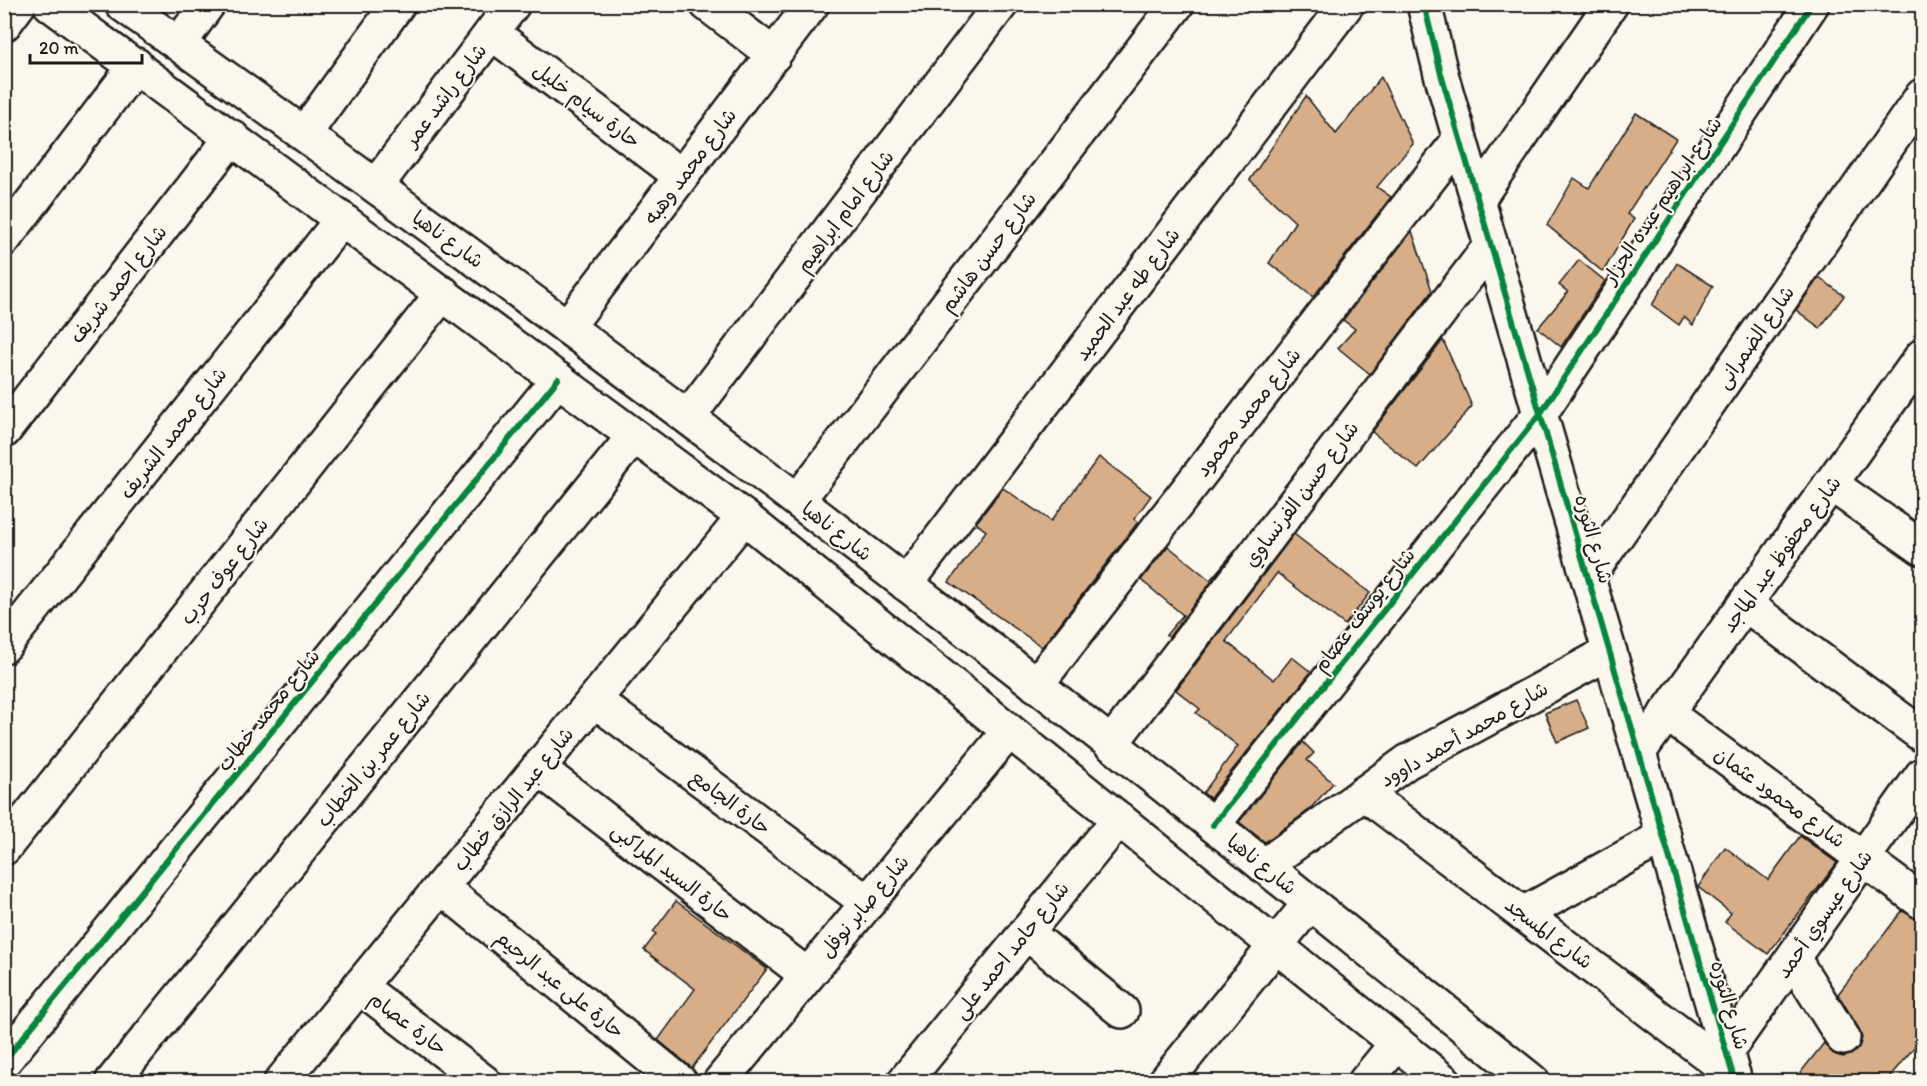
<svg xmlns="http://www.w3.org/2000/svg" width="1927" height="1086" font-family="Itim,'Playpen Sans Arabic',sans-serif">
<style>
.building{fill:#d7ae88;stroke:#1c1c1c;stroke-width:1.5}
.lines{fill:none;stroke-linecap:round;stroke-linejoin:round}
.minor-casing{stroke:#1c1c1c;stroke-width:38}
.secondary-casing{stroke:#1c1c1c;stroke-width:38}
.minor{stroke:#fbf7ec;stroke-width:33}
.secondary{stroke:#fbf7ec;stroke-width:33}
.cycleway-casing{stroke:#fbf7ec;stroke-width:10}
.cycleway{stroke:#00873e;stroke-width:6}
.labels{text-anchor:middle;stroke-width:4.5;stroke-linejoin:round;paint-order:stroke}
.street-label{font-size:20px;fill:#1c1c1c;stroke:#fbf7ec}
</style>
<rect width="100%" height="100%" fill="#fbf7ec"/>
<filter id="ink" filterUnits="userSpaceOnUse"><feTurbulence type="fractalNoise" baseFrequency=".0167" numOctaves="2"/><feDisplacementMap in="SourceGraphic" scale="12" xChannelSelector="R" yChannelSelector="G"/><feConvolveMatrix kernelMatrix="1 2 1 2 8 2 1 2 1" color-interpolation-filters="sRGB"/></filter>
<g filter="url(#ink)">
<g class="building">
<polygon points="1381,77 1413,144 1377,187 1391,197 1313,297 1269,263 1295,222 1250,180 1306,96 1336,134"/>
<polygon points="1636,113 1676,139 1627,214 1634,219 1603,272 1547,225 1574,178 1589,188"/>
<polygon points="1412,231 1432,291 1370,374 1338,348 1355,329 1343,320"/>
<polygon points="1579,260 1605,281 1561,347 1538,328 1568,292 1559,285"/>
<polygon points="1677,263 1713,286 1693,325 1684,317 1679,325 1652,305"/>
<polygon points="1819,277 1844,296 1820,328 1796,310"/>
<polygon points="1443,340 1472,406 1418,469 1372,432"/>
<polygon points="1099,457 1151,496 1134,519 1138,522 1042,647 949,582 986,531 976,523 1003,488 1051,521"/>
<polygon points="1294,534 1370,593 1345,625 1277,573 1226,641 1274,680 1292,657 1311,672 1210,798 1203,793 1238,746 1196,713 1200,709 1176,690"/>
<polygon points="1168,546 1210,580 1234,552 1169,637 1166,635 1183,615 1141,580"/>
<polygon points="1576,700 1589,728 1557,742 1545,713"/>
<polygon points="1303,742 1314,753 1307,760 1333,783 1309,810 1265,842 1239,822"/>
<polygon points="1800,836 1837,863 1768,954 1725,922 1731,913 1698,887 1725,847 1768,880"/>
<polygon points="676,901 767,969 692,1068 658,1040 695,989 644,950 656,934 653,932"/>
<polygon points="1902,911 1923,920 1923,1037 1885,1082 1793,1082 1824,1043 1834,1054 1843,1057 1852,1054 1859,1047 1862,1038 1859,1029 1838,994"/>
</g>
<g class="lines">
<g class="minor-casing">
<g id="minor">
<polyline points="707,4 774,55"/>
<polyline points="1424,4 1441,74 1735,1082"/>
<polyline points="4,24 19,4"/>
<polyline points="492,33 681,176"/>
<polyline points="179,44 208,4"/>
<polyline points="304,134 398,4"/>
<polyline points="376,186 513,4"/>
<polyline points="1478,199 1611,4"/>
<polyline points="4,239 136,65"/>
<polyline points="567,327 812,4"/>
<polyline points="688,417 1001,4"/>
<polyline points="4,431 232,137"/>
<polyline points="1831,484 1922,548"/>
<polyline points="798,500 1177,4"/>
<polyline points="1588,577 1922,96"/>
<polyline points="906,584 1347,4"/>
<polyline points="1745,604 1922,735"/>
<polyline points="4,646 342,219"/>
<polyline points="1036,685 1460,139"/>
<polyline points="594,700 868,903"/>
<polyline points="1666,713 1922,902"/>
<polyline points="1111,744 1491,245"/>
<polyline points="1639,752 1922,356"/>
<polyline points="538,768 807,975"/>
<polyline points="1364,793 1733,1074"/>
<polyline points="1213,825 1540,414 1812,4"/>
<polyline points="4,848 443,293"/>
<polyline points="1264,866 1407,762 1610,652"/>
<polyline points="441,887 680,1082"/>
<polyline points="1523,914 1664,836"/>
<polyline points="1026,932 1122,1011"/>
<polyline points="1793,958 1843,1038"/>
<polyline points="359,986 484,1082"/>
<polyline points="1726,1052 1922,775"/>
<polyline points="4,1061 558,379"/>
<polyline points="112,1082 634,436"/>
<polyline points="281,1082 744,517"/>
<polyline points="720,1082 1009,731"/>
<polyline points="904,1082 1119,819"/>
<polyline points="1165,1082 1310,903"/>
<polyline points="1365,1082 1397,1043"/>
</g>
</g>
<g class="secondary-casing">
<g id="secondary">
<polyline points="50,4 744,517 1445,1082"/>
<path d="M122 4C433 224 738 452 1038 686 1204 816 1368 950 1533 1082"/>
</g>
</g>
<use href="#minor" class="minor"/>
<use href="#secondary" class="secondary"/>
<g class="cycleway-casing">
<g id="cycleway">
<polyline points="1424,4 1441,74 1735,1082"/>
<polyline points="1213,825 1540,414 1812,4"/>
<polyline points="4,1061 558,379"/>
</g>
</g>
<use href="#cycleway" class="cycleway"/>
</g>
</g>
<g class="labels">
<g class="street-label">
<text transform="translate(445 95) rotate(-53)" y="7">شارع راشد عمر</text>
<text transform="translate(587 105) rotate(37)" y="7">حارة سيام خليل</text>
<text transform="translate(690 166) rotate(-53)" y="7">شارع محمد وهبه</text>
<text transform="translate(1662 200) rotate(-56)" y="7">شارع ابراهيم عبده الجزار</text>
<text transform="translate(845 211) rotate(-53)" y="7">شارع امام ابراهيم</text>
<text transform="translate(448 239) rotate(36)" y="7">شارع ناهيا</text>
<text transform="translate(988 252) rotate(-53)" y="7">شارع حسن هاشم</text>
<text transform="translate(118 284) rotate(-52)" y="7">شارع احمد شريف</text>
<text transform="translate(1127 294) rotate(-53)" y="7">شارع طه عبد الحميد</text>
<text transform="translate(1755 337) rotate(-55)" y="7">شارع الضمرانى</text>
<text transform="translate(1248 412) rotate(-52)" y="7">شارع محمد محمود</text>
<text transform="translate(173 433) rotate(-52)" y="7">شارع محمد الشريف</text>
<text transform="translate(1301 494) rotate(-53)" y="7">شارع حسن الفرنساوي</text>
<text transform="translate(837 531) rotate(38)" y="7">شارع ناهيا</text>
<text transform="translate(1594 539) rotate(74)" y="7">شارع الثوره</text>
<text transform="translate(1781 554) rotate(-54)" y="7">شارع محفوظ عبد الماجد</text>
<text transform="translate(224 571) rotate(-52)" y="7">شارع عوف حرب</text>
<text transform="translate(1364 610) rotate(-52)" y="7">شارع يوسف عصام</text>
<text transform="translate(268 710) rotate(-51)" y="7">شارع محمد خطاب</text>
<text transform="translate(1464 734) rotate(-30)" y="7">شارع محمد أحمد داوود</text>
<text transform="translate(373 759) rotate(-51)" y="7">شارع عمر بن الخطاب</text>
<text transform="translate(1780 797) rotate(36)" y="7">شارع محمود عثمان</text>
<text transform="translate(513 799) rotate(-51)" y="7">شارع عبد الرازق خطاب</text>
<text transform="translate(731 802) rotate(37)" y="7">حارة الجامع</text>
<text transform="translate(1262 864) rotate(39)" y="7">شارع ناهيا</text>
<text transform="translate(672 872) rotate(38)" y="7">حارة السيد المراكبى</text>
<text transform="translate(864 906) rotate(-50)" y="7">شارع صابر نوفل</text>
<text transform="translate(1824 914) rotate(-55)" y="7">شارع عيسوي أحمد</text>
<text transform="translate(1549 933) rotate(37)" y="7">شارع المسجد</text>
<text transform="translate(1011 950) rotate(-51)" y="7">شارع حامد احمد على</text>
<text transform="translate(560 984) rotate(39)" y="7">حارة على عبد الرحيم</text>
<text transform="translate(1730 1005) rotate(74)" y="7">شارع الثوره</text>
<text transform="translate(408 1023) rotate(37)" y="7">حارة عصام</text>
</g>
</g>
<rect width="1927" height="1086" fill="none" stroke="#fbf7ec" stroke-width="24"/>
<rect x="12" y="12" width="1903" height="1062" fill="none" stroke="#1c1c1c" stroke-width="2" filter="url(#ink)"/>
<path d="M30 54v9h112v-9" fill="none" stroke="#1c1c1c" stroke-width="3"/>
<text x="39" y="54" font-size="18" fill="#1c1c1c" stroke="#fbf7ec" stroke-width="4.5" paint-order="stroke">20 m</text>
</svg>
